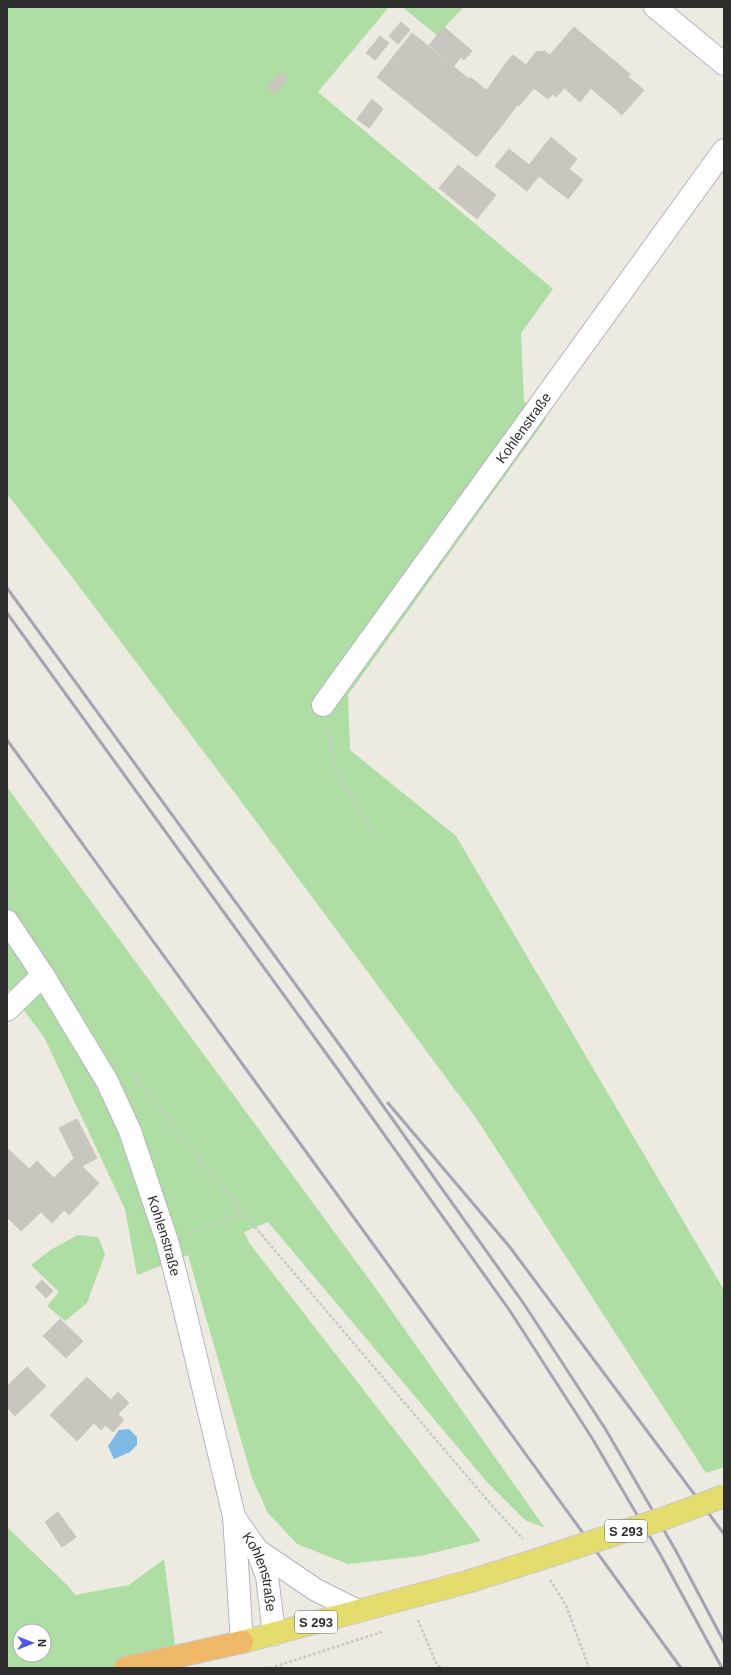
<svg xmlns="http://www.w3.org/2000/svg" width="731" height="1675" font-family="Helvetica,sans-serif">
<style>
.green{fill:#aedea3;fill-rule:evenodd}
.water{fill:#7eb9e5}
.building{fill:#c9c6c0;stroke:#c9c6ba}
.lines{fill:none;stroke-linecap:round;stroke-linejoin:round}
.minor-casing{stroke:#b4b5bf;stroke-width:24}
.major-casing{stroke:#c8c8c8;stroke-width:24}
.highway-casing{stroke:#c8c8c8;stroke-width:24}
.path{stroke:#c8c8c8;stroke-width:2.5;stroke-dasharray:3 2;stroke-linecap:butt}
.minor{stroke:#fff;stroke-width:22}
.major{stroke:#e5dc6e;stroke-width:22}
.highway{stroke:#f0b969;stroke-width:22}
.rail{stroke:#a4a4b5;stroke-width:3}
.major-bridge-casing{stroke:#c8c8c8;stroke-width:24;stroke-linecap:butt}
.major-bridge{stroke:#e5dc6e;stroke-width:22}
.labels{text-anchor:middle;stroke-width:4;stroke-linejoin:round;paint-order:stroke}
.shield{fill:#fff;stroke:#6c6c6c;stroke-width:1}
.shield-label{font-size:13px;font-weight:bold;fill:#2d2d2d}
.street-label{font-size:14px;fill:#2d2d2d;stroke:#fff}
</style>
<rect width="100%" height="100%" fill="#edeae1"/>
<g class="green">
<polygon points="7,7 389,7 318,92 553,289 521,333 524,401 546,419 348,695 350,750 456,836 724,1290 724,1467 706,1473 476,1118 249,812 66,569 7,494"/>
<polygon points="402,7 464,7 437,35"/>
<polygon points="7,787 374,1286 545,1528 525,1520 487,1482 268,1222 244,1232 250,1244 481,1541 421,1556 348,1564 297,1544 268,1513 252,1478 188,1255 137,1275 125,1209 44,1037 7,988"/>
<polygon points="78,1235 98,1237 105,1254 87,1303 65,1321 47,1306 59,1292 31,1265 52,1249"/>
<path d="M7 1527 68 1586 75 1595 129 1585 164 1559 178 1668H7ZM20 1631H44V1655H20Z"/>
</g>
<polygon class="water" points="129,1429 137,1437 137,1445 130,1452 114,1459 108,1446 119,1430"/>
<g class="building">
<polygon points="401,22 410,30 398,44 389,36"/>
<polygon points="444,27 472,51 464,60 461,57 454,66 429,45"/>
<polygon points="574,27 630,74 628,77 644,90 622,115 591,88 580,102 560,84 570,72 550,55"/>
<polygon points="412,33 469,79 470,77 513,111 477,157 377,77"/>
<polygon points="380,36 389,43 375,60 366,53"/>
<polygon points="545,51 570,72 560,84 565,87 556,97 553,94 548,99 534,88 519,106 501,91 516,71 506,63 513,55 526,65 536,52"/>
<polygon points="506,63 516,71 501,91 518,104 513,111 487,90"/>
<polygon points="280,72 288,78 275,93 267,87"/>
<polygon points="372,99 383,109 369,128 357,119"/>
<polygon points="551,137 577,159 569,169 583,180 568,199 539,176 527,191 495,166 509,149 529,165"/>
<polygon points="458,165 496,195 477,219 439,188"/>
<polygon points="77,1119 97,1158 82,1166 74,1158 59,1128"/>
<polygon points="7,1148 29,1169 37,1161 54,1178 74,1158 99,1183 69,1215 64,1210 52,1223 41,1212 21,1231 7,1217"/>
<polygon points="42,1280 53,1291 46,1298 35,1287"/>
<polygon points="60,1319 83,1341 66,1358 43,1336"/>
<polygon points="27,1367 46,1386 15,1416 7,1407 7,1386"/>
<polygon points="87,1377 111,1400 118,1392 129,1403 118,1414 124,1420 113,1432 105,1425 101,1430 94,1423 77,1441 50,1415"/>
<polygon points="58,1512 76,1537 62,1547 45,1522"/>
</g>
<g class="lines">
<g class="minor-casing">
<g id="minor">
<polyline points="655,7 724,64"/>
<path id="s1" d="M323 705 724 150"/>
<path id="s2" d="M7 921 43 975 107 1081 130 1131 167 1241 181 1295 234 1516 242 1642"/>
<polyline points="7,1010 43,975"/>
<path id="s3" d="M234 1517 257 1550 267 1576 274 1634"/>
<polyline points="257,1550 316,1590 358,1611"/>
</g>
</g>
<g class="major-casing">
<polyline id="major" points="242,1642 467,1582 527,1563"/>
</g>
<g class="highway-casing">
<polyline id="highway" points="125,1668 242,1642"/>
</g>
<g class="path">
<polyline points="327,728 335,769 375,836"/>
<polyline points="7,887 14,897"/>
<polyline points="132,1074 243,1213"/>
<polyline points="190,1233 243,1213 494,1508 523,1539"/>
<polyline points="550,1580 566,1605 589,1668"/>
<polyline points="418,1620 436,1663 441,1668"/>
<polyline points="270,1668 382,1632"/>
</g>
<use href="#minor" class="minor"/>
<use href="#major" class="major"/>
<use href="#highway" class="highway"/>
<g class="rail">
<polyline points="7,588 344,1051 524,1304 606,1430 676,1551 724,1642"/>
<polyline points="7,613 336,1067 510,1311 592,1438 660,1554 722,1668"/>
<polyline points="7,740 681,1668"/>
<polyline points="388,1103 509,1246 724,1534"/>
</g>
<g class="major-bridge-casing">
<polyline id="major-bridge" points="527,1563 665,1518 724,1496"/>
</g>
<use href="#major-bridge" class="major-bridge"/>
</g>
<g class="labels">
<g class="shield">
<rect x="605" y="1520" width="42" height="22" rx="3"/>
<rect x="295" y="1611" width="42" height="22" rx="3"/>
</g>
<g class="shield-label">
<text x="626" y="1536">S 293</text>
<text x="316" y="1627">S 293</text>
</g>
<g class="street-label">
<text dy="5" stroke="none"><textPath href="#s1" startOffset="342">Kohlenstraße</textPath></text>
<text dy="5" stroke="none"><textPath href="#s2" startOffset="354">Kohlenstraße</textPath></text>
<text dy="5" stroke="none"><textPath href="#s3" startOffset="62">Kohlenstraße</textPath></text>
</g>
</g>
<rect width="731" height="1675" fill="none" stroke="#2d2d2d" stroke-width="16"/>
<g transform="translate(32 1643) rotate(90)"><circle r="19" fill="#ffffff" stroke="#ababab"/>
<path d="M0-3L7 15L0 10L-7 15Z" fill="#5155ea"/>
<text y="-6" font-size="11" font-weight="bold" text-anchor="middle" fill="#2d2d2d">N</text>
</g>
</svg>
